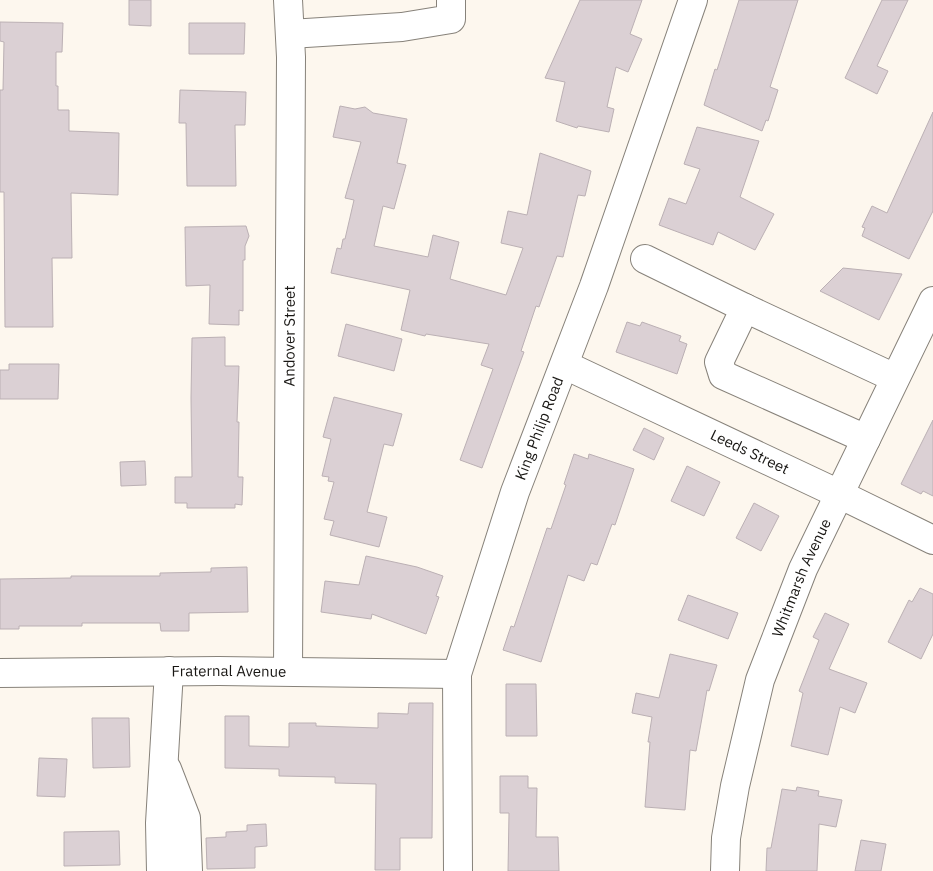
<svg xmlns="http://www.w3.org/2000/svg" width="933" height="871" font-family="'IBM Plex Sans',sans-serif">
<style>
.building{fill:#dbd0d4;stroke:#bbb0b4}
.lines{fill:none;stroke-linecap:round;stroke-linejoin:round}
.minor-casing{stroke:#87827a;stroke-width:30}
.minor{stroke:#fff;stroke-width:28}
.labels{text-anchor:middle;stroke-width:5;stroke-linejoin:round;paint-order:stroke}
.street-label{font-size:15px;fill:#181613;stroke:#fff}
</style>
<rect width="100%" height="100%" fill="#fdf7ee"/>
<g class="building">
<polygon points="129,0 151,0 151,26 129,25"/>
<polygon points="580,0 642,0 630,34 642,39 628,72 616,67 607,107 614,109 609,132 578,126 577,128 556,121 565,82 545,78"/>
<polygon points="739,0 798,0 770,87 778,90 768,121 766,120 762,131 704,105 715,69 717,70"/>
<polygon points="882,0 908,0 877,66 888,71 877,94 845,78"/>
<polygon points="0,22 63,23 62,52 56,52 56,86 58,86 58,110 69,110 69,131 119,133 118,195 71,193 72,258 52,258 53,327 5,327 4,192 0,192 0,90 3,90 4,42 0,41"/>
<polygon points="189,23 245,23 244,54 189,54"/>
<polygon points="180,90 246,92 245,125 235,125 236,186 187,186 186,123 179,123"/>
<polygon points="340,106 355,109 365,107 373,113 407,119 397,163 406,165 394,209 383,206 374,246 428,257 433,235 459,242 450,279 506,295 523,248 501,243 508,211 527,215 540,153 591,171 585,196 578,195 563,257 557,256 539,307 536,306 521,351 524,352 482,468 460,460 493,369 481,365 489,344 426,334 425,336 401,330 410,290 331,273 337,248 341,249 343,239 345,239 354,200 345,198 361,142 333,137"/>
<polygon points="933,112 933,211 909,259 862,236 865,228 862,227 872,206 887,213"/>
<polygon points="697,127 759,141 740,197 774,214 755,250 718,232 713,245 659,225 669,198 686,204 700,169 684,164"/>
<polygon points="246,226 249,236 245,246 245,260 243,260 243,311 239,310 239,325 209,324 210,285 186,286 185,227"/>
<polygon points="843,268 902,274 879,320 820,291"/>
<polygon points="627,322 640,326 642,322 681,336 679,341 687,344 677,374 616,352"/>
<polygon points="346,324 402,339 394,371 338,356"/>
<polygon points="225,337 225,366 239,366 237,422 239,422 238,477 243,477 242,505 235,504 235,508 187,508 187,503 175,503 175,477 192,477 191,398 192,338"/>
<polygon points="9,364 59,364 58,399 0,399 0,370 9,370"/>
<polygon points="334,397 402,414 393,446 384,444 367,512 387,517 379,547 330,535 334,521 324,519 334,482 328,481 329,477 322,476 331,439 323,437"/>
<polygon points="933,420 933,496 923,491 921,494 901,484"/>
<polygon points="644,428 664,438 654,460 633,450"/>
<polygon points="574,454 588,459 589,454 634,469 615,525 612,524 597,565 591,563 584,581 568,575 541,662 503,650 511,626 514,627 547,528 551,529 566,485 564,484"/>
<polygon points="145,461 146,485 121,486 120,462"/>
<polygon points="687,466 720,482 704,516 671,501"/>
<polygon points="754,503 779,516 761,551 736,538"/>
<polygon points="366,556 417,567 443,576 436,596 439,597 426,634 372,614 371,619 321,612 325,581 359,585"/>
<polygon points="247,567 248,612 189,613 189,631 161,631 160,623 82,623 82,626 19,626 19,629 0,629 0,579 71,578 71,576 160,576 160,573 211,572 211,568"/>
<polygon points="920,588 933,594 933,634 921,659 888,642 909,600 912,602"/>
<polygon points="688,595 738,613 728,639 678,620"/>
<polygon points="825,613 849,624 829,669 867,683 855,713 840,707 828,755 791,746 803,693 799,691 819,640 813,637"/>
<polygon points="670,654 717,665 709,691 707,690 696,751 690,750 685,810 645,807 650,742 648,742 652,717 632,713 636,693 659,698"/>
<polygon points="506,684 536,684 537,736 506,736"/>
<polygon points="409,703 433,703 432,838 400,838 400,870 375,870 376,784 335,783 335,777 279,776 279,769 225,768 225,716 249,716 249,746 289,747 289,723 316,723 316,726 378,728 378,713 408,714"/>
<polygon points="92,718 129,718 130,767 93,768"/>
<polygon points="39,758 67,759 65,797 37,796"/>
<polygon points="500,776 528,776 528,788 537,788 536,837 558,837 559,871 508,871 509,813 500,813"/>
<polygon points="797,787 819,791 818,796 842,800 836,827 819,824 817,871 766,871 767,848 771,848 782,789 796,791"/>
<polygon points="266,824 267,846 255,847 255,868 207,869 206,838 226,837 226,832 247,831 247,825"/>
<polygon points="119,831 120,865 64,866 64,832"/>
<polygon points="861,840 886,844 881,871 855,871"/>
</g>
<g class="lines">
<g class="minor-casing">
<g id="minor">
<polyline points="290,34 402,27 451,19 451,0"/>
<polyline points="645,259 745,308 719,362 723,375 866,439"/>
<polyline points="745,308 895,378"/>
<path id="s1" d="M565 365 839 494 933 540"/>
<path id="s2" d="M288 671 291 57 288 0"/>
<path id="s3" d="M0 673 219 671 457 674"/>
<polyline points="167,769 186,818 188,871"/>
<polyline points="161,871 160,823 169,671"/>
<path id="s4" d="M458 871 457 674 515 492 594 286 693 0"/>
<path id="s5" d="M725 871 726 838 735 786 760 680 803 569 933 301"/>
</g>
</g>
<use href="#minor" class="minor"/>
</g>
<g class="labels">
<g class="street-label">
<text dy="5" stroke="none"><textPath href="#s2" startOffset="335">Andover Street</textPath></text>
<text dy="5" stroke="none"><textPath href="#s4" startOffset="456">King Philip Road</textPath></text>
<text dy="5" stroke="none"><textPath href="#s1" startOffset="204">Leeds Street</textPath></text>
<text dy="5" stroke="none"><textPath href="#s5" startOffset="305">Whitmarsh Avenue</textPath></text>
<text dy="5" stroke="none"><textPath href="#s3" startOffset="229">Fraternal Avenue</textPath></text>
</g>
</g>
</svg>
